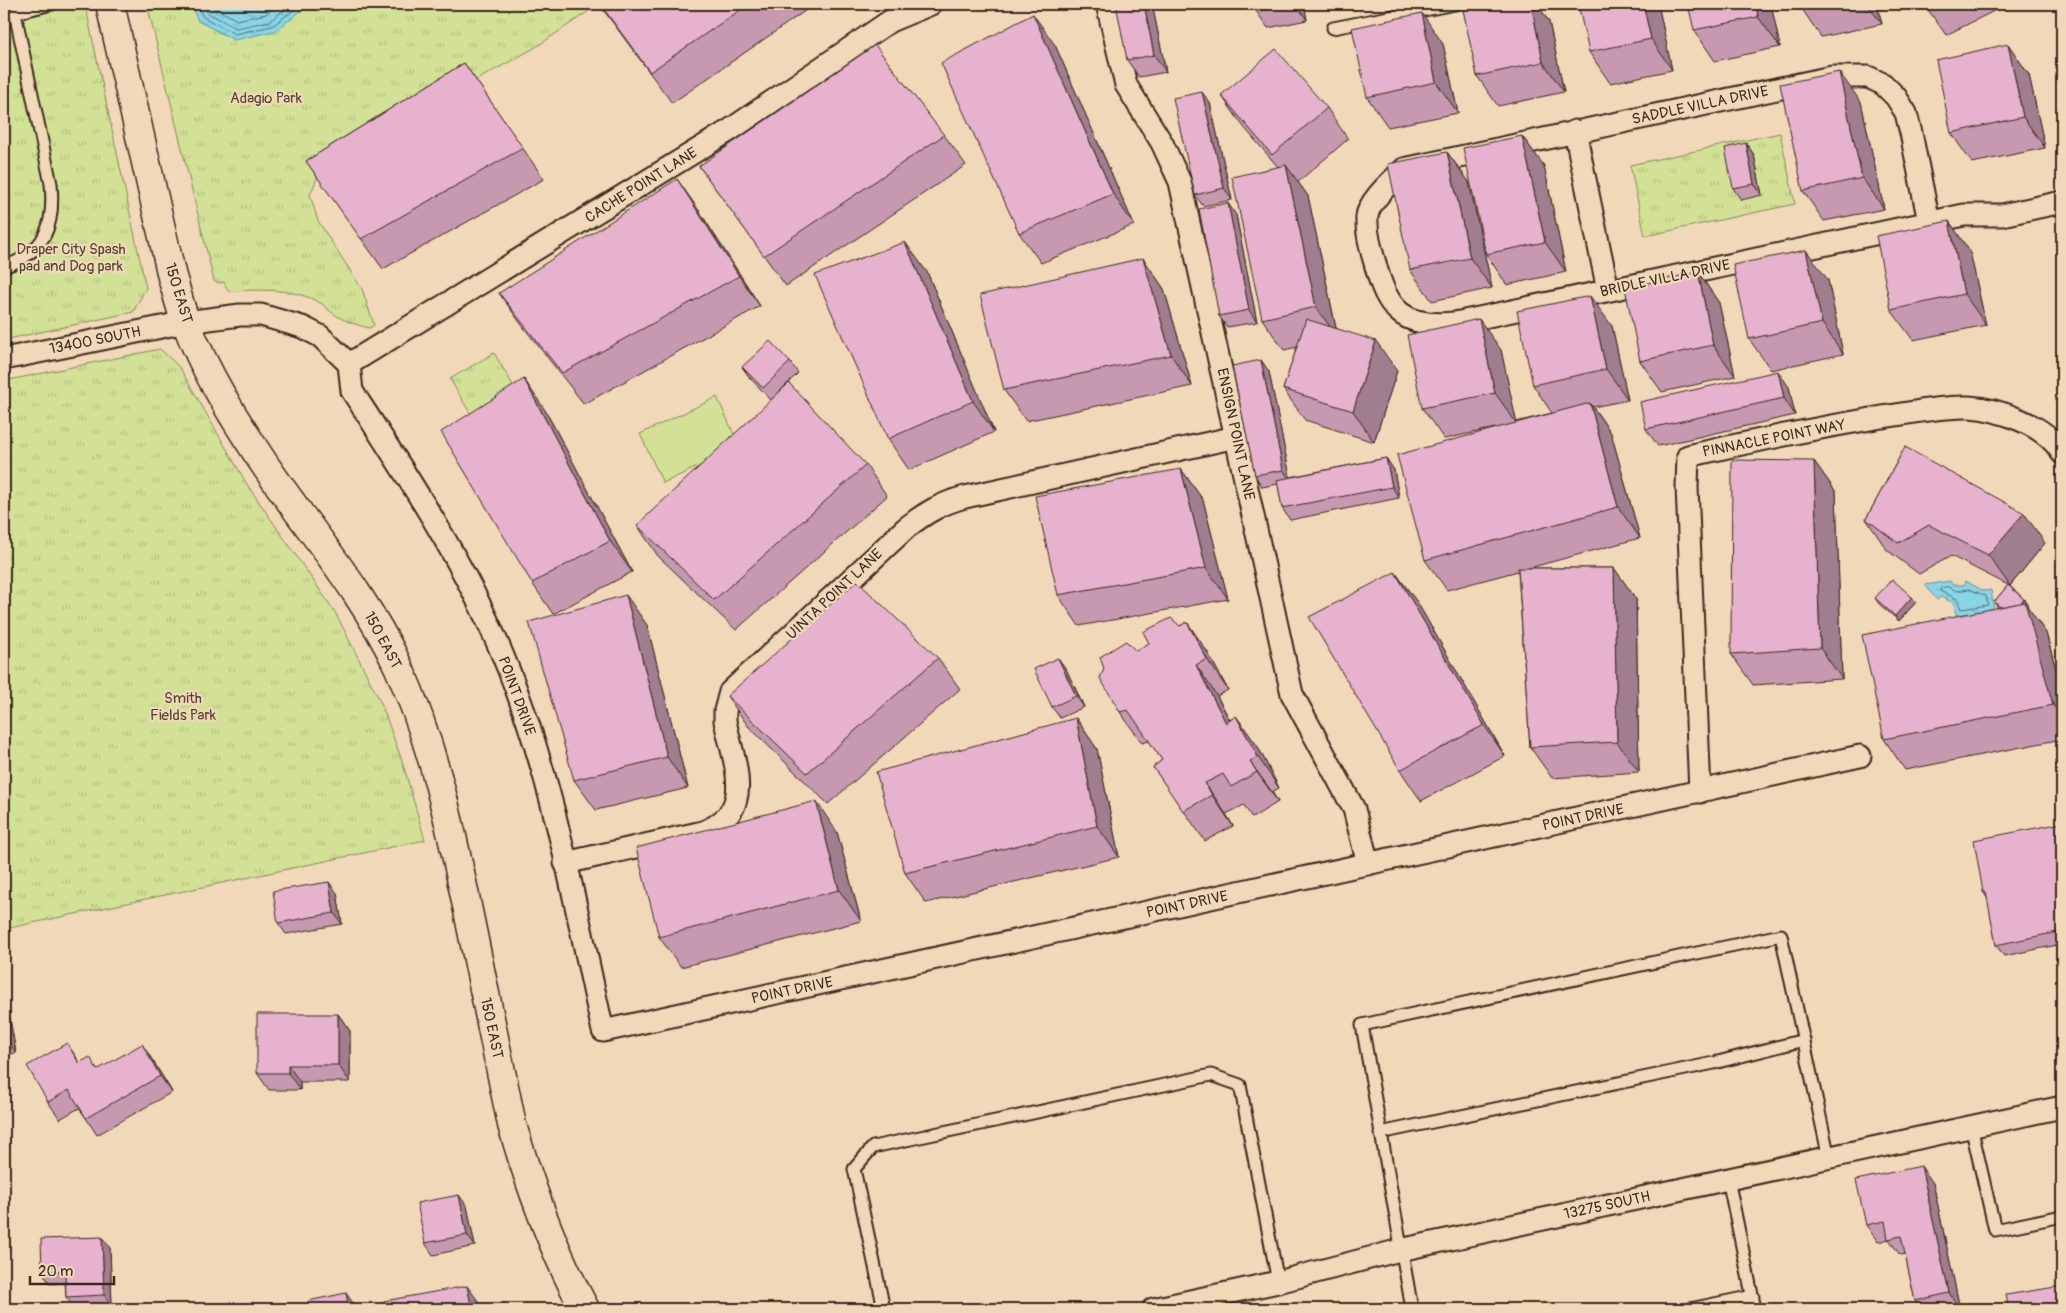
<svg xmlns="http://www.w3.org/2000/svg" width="2066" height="1313" font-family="Pangolin,sans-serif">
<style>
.grass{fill:#d2e195;stroke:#86865a}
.park{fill:url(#park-tufts);stroke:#86865a}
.water{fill:url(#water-ripples);stroke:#699197}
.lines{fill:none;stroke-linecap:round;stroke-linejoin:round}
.shore{stroke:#5a6e6f;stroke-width:1}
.lane-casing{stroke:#3b2a1e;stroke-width:15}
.street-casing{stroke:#3b2a1e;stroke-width:25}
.secondary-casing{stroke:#3b2a1e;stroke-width:31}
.lane{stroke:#f0d8b8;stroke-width:11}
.street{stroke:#f0d8b8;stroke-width:21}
.secondary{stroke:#f0d8b8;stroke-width:28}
.wall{fill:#c699b1;stroke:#3b2a1e}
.shaded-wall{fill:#a17d90;stroke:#3b2a1e}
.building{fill:#e6b2ce;stroke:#3b2a1e}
.labels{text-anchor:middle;stroke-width:4.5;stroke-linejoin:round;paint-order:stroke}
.park-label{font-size:15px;fill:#524530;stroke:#f0d8b8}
.street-label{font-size:15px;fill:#3b2a1e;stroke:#f0d8b8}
</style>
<defs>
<pattern id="park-tufts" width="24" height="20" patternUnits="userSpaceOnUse" patternTransform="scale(1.25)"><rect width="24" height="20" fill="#d2e195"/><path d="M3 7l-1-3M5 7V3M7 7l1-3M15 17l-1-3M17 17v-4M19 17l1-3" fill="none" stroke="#b5c180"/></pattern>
<pattern id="water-ripples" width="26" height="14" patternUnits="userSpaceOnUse" patternTransform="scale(1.25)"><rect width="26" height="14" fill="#88d5e8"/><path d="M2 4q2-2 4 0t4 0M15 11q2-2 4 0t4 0" fill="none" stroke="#76b7c7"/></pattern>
</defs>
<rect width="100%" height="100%" fill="#f0d8b8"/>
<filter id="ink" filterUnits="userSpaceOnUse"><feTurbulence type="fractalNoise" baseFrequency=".02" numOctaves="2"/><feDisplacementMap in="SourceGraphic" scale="10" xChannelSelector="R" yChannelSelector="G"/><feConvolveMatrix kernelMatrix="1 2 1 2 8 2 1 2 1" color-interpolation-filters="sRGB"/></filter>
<g filter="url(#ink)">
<polygon class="grass" points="717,397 740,447 663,483 640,434"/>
<g class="park">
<polygon points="4,4 85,4 146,288 133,312 4,340"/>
<path d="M147 4H599L536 47 464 87 318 176 310 195 318 221 362 289 374 325 369 328C357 325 344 321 334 314 329 311 326 307 322 304 295 287 258 290 228 291L224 282 219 283 214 281Z"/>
<polygon points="1780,133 1795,204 1645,236 1630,165"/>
<polygon points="160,349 180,368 248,486 335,612 381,703 402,761 425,840 4,929 4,381"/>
<polygon points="494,353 520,397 476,423 450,379"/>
</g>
<g class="water">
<polygon points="191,4 310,4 275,31 234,40 198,21"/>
<polygon points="1950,581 1953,585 1964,585 1965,581 1984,591 1991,590 1994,610 1956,615 1954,603 1941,597 1937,600 1925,585"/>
</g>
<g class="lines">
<g class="shore">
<polyline points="196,4 203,17 235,34 272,26 302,4"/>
<polyline points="203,4 208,13 236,28 270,21 292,4"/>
<polyline points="211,4 213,7 237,20 266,14 279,4"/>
<polygon points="1948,587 1957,591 1969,589 1986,596 1988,605 1961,609 1957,599 1940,591 1941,588"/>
</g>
<g class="lane-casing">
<g id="lane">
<polyline points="1333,28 1455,4"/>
<path d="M4 267C45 252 55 226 51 184L15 13 52 4"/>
<polyline points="1971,1126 1995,1230 2062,1216"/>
<polyline points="1380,1133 1714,1063 1804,1040"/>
<polyline points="1728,1179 1755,1309"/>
<polyline points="884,1309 854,1169 873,1147 1211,1075 1240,1085 1278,1282"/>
<polyline points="1412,1309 1362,1025 1781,935 1829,1158"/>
<polyline points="1690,1309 1753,1296"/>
</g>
</g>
<g class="street-casing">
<g id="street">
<polyline points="1107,4 1126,85 1162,143 1180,182 1292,694 1354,809 1368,864"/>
<polyline points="1575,131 1608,290"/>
<path d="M1929 222 1911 133 1906 113 1896 97 1883 84 1868 77H1832L1404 169C1393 180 1368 201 1367 217 1366 231 1371 250 1375 263 1387 311 1404 328 1455 323L1964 215H2002L2062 202"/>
<path d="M4 359 186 322 240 315H261L302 327 320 336 349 364 352 391C408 477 464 562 503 656 553 775 575 906 603 1031L1860 756"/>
<polyline points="349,364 730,130 890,21 931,4"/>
<path d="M1700 792 1687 487 1688 456C1752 441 1817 428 1882 417 1911 413 1941 406 1969 407 1999 409 2046 425 2062 453"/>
<path d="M565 863 703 832C757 811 734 764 725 721V711L730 692 906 528C925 513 942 503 965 497L1236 437"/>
<polyline points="1153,1309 1278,1282 1400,1250 2062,1107"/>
</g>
</g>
<g class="secondary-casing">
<path id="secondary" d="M110 4 172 277C177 292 180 308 186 322 205 373 237 423 267 468 312 534 364 593 398 666 433 743 450 824 467 906 482 979 497 1052 512 1125 531 1189 553 1251 585 1309"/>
</g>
<use href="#lane" class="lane"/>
<use href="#street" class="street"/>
<use href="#secondary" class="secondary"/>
</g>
<g class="wall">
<polygon points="599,4 815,4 672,103"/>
<polygon points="1152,4 1166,72 1139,77 1127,60"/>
<polygon points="1254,4 1304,4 1307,20 1268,28 1256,11"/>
<polygon points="1468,4 1537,4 1549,22 1564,92 1498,106 1477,76"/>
<polygon points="1658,4 1672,70 1610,83 1589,52"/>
<polygon points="1771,4 1780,47 1715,61 1694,30"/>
<polygon points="1799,4 1877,4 1882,24 1821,37 1800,6"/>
<polygon points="1924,4 2008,4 1946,35"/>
<polygon points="1443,44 1458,113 1388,127 1367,97"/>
<polygon points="2008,44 2029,75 2045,148 1972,163 1951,133"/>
<polygon points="1055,45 1134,225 1041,263 1019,233"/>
<polygon points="464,63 544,179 383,269 306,161"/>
<polygon points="1221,95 1327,108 1348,139 1298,182 1308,196 1336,328 1397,371 1374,442 1305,420 1283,389 1297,347 1284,350 1262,319 1278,167 1243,126"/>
<polygon points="1861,102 1884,209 1824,221 1803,191"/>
<polygon points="1210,103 1232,200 1203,206 1195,195"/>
<polygon points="944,135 966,165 786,286 699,166"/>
<polygon points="1522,136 1544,166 1566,272 1507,285 1486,254"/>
<polygon points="1746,143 1754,155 1762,195 1741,200 1733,188"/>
<polygon points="1447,152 1469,182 1492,288 1432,301 1410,270"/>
<polygon points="698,209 760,306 584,404 521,324 499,293"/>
<polygon points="1236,215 1257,322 1227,327 1219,316"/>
<polygon points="1949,221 1970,252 1986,325 1913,340 1891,310"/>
<polygon points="1143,258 1164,289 1192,386 1026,421 1004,390"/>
<polygon points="927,272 994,432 909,470 888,439"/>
<polygon points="1698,272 1719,303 1735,376 1662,392 1640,361"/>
<polygon points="1828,280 1843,354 1771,370 1749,339"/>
<polygon points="1612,326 1628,400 1593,407 1611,433 1640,538 1529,568 1614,568 1636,599 1639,772 1552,778 1530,747 1518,571 1447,590 1425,560 1495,428 1444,439 1422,408 1501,350 1516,422 1552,413 1533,385"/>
<polygon points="1261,360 1269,372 1290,477 1386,458 1394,470 1399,498 1290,520 1282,508 1278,484 1262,487 1255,475"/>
<polygon points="790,362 798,373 771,400 750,378 742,367"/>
<polygon points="1789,387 1795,415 1658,446 1646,429"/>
<polygon points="545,410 632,572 553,614 532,583"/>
<polygon points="1905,447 2045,543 2010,586 2024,599 2028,605 2027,606 2046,633 2062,691 2062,739 1905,770 1884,739 1998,608 1994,602 2008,585 1951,556 1919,574 1887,550 1866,519"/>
<polygon points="1814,461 1836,492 1842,679 1753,685 1731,654"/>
<polygon points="866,465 887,496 736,630 658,556 637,525"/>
<polygon points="1181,469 1203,500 1228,599 1079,626 1058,595"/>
<polygon points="1395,572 1417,602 1505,756 1421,801 1400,770"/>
<polygon points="1875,598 1916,602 1899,621 1879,604"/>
<polygon points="1187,622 1208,653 1228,690 1217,696 1230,720 1236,716 1258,747 1279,788 1272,792 1278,802 1252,818 1244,805 1226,814 1233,826 1205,841 1153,767 1162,760 1149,741 1142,743 1120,712 1136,651"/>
<polygon points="647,625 688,788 596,810 574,780"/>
<polygon points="938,658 960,689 828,804 748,726 727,696"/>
<polygon points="1058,658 1066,669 1084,707 1060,718 1052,707"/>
<polygon points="1076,718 1097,749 1119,857 926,903 905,873"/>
<polygon points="2062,823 2062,944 2004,956 1996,945 1988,899 1983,892"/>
<polygon points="837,832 861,921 681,967 659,937"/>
<polygon points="337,893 342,924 286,934 278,923"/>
<polygon points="4,998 7,1002 16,1053 4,1055"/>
<polygon points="338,1014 350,1031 350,1082 300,1082 300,1090 269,1090 257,1073"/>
<polygon points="153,1061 172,1092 97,1135 86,1118 79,1108 60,1119 48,1102 80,1063 98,1070"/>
<polygon points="1933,1183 1960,1309 1921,1309 1915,1301 1905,1254 1900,1255 1889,1239 1878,1242 1866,1225"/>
<polygon points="467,1206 475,1246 433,1255 425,1243"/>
<polygon points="110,1248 112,1307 74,1308 66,1297 65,1283 50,1284 42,1272"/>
</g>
<g class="shaded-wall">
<polygon points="1144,4 1152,4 1166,72 1154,55"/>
<polygon points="1296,4 1304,4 1307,20"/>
<polygon points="1531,4 1537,4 1549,22 1564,92 1543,62"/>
<polygon points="1643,4 1658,4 1672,70 1651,39"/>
<polygon points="1756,4 1771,4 1780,47 1758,17"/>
<polygon points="1867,4 1877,4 1882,24"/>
<polygon points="1422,13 1443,44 1458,113 1436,82"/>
<polygon points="1033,14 1055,45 1134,225 1113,194"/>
<polygon points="2008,44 2029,75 2045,148 2023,117"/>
<polygon points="1839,72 1861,102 1884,209 1862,178"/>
<polygon points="1202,92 1210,103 1232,200 1224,188"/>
<polygon points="1522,136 1544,166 1566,272 1545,242"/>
<polygon points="1746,143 1754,155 1762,195 1754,184"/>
<polygon points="1447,152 1469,182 1492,288 1470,258"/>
<polygon points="1286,165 1308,196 1338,338 1316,307"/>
<polygon points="677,179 698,209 760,306 739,276"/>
<polygon points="1228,203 1236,215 1257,322 1249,310"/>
<polygon points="1949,221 1970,252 1986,325 1964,294"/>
<polygon points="905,242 927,272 994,432 973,401"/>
<polygon points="1806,250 1828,280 1843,354 1822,323"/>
<polygon points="1143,258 1164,289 1192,386 1171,355"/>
<polygon points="1698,272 1719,303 1735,376 1713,345"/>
<polygon points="1590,296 1612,326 1628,400 1606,369"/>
<polygon points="1479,319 1501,350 1517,424 1495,393"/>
<polygon points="1376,341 1397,371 1374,442 1353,411"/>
<polygon points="1261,360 1269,372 1291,481 1283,470"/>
<polygon points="1778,371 1789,387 1795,415 1784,398"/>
<polygon points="524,379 545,410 632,572 610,541"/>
<polygon points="1590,403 1611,433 1640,538 1618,507"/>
<polygon points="1386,458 1394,470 1399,498 1392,487"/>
<polygon points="1814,461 1836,492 1842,679 1820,648"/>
<polygon points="1181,469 1203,500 1228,599 1206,568"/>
<polygon points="2024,513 2045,543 2010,586 1988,555"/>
<polygon points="1614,568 1636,599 1639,772 1617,742"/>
<polygon points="1395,572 1417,602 1505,756 1484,725"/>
<polygon points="626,595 647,625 688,788 667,757"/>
<polygon points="1912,597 1916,602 1899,621 1895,616"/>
<polygon points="2024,599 2028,605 2027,606 2046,633 2062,691 2062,718 2053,705 2010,616"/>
<polygon points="1187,622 1208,653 1228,690 1207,659"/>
<polygon points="1058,658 1066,669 1084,707 1076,696"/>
<polygon points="1196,665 1217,696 1247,754 1226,723"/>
<polygon points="1236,716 1258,747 1279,788 1258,757"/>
<polygon points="1076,718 1097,749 1119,857 1097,826"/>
<polygon points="1250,762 1272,792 1278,802"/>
<polygon points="1205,783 1226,814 1233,826 1212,795"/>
<polygon points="816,801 837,832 861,921 839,890"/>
<polygon points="329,882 337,893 342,924 334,913"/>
<polygon points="4,998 7,1002 16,1053 4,1036"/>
<polygon points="338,1014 350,1031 350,1082 338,1065"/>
<polygon points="67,1043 78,1060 90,1080 79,1063"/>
<polygon points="142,1044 153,1061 172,1092 160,1076"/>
<polygon points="288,1065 300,1082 300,1090 288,1073"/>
<polygon points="1921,1166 1933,1183 1960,1309 1949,1293"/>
<polygon points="459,1195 467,1206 475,1246 467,1235"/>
<polygon points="102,1237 110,1248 112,1307 104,1295"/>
<polygon points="467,1286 479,1302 480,1309 472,1309"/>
<polygon points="346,1293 357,1309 349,1309"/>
</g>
<g class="building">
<polygon points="600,4 749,4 650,72"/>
<polygon points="1116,4 1144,4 1154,55 1127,60"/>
<polygon points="1254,4 1294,4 1256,11"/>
<polygon points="1468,4 1531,4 1543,62 1477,76 1462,5"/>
<polygon points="1578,4 1643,4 1651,39 1589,52"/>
<polygon points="1688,4 1756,4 1758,17 1694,30"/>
<polygon points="1799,4 1813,4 1800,6"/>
<polygon points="1422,13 1436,82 1367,97 1352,28"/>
<polygon points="1033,14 1113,194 1019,233 941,63"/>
<polygon points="2008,44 2023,117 1951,133 1936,60"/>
<polygon points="875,45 944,135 764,256 699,166"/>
<polygon points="1276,49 1327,108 1272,155 1221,95"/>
<polygon points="464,63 523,148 361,239 306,161"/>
<polygon points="1839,72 1862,178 1803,191 1780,84"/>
<polygon points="1202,92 1224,188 1195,195 1173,98"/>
<polygon points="1522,136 1545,242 1486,254 1463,148"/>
<polygon points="1746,143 1754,184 1733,188 1725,148"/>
<polygon points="1447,152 1470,258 1410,270 1388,164"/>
<polygon points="1286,165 1316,307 1262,319 1232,177"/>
<polygon points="677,179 739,276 562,373 499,293"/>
<polygon points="1228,203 1249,310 1219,316 1199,209"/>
<polygon points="1949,221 1964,294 1891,310 1876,236"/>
<polygon points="905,242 973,401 888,439 815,275"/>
<polygon points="1806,250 1822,323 1749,339 1733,265"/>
<polygon points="1143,258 1171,355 1004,390 980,295"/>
<polygon points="1698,272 1713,345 1640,361 1625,288"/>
<polygon points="1590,296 1606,369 1533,385 1517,311"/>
<polygon points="1306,319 1376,341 1353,411 1283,389"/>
<polygon points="1479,319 1495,393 1422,408 1407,335"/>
<polygon points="770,341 790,362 763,388 742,367"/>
<polygon points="1261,360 1283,470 1255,475 1232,366"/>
<polygon points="1778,371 1784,398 1646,429 1640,402"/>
<polygon points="524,379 610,541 532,583 441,432"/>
<polygon points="789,383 866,465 714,600 637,525"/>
<polygon points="1590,403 1618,507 1425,560 1397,455"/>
<polygon points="1905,447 2024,513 1988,555 1929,525 1898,543 1866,519"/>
<polygon points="1386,458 1392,487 1282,508 1277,480"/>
<polygon points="1732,460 1814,461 1820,648 1731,654"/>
<polygon points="1181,469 1206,568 1058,595 1035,496"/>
<polygon points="1518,568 1614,568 1617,742 1530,747"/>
<polygon points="1395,572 1484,725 1400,770 1309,617"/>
<polygon points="1892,579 1912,597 1895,616 1875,598"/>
<polygon points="857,581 938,658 807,773 727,696"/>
<polygon points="2008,585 2024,599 2021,603 2000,607 1994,602"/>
<polygon points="626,595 667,757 574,780 529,622"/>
<polygon points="2025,602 2053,705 1884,739 1862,635"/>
<polygon points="1171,618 1180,626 1187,622 1207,659 1196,665 1226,723 1236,716 1258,757 1250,762 1257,772 1231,787 1223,774 1205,783 1212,795 1183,811 1153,767 1162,760 1128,710 1120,712 1100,678 1104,669 1100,657 1126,641 1136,651 1149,643 1143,632"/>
<polygon points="1058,658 1076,696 1052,707 1034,669"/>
<polygon points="1076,718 1097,826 905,873 876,772"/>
<polygon points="816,801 839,890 659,937 636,848"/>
<polygon points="2062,823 2062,931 1996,945 1986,892 1983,892 1974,840"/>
<polygon points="329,882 334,913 278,923 273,891"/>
<polygon points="257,1014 338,1014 338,1065 288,1065 288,1073 257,1073"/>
<polygon points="67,1043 79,1063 90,1057 97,1070 142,1044 160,1076 86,1118 69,1090 48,1102 27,1066"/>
<polygon points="1921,1166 1949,1293 1915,1301 1901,1236 1888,1239 1885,1221 1866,1225 1856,1180"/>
<polygon points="459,1195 467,1235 425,1243 417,1203"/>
<polygon points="102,1237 104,1295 66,1297 65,1271 42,1272 41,1239"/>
<polygon points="467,1286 472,1309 386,1309 384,1301"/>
<polygon points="2062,1286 2062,1309 2009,1309 2006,1295"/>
<polygon points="346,1293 349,1309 309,1309 308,1301"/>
</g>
</g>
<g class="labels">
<g class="park-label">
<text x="266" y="103">Adagio Park</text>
<text x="71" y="254">Draper City Spash<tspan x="71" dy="17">pad and Dog park</tspan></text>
<text x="183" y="703">Smith<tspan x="183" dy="17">Fields Park</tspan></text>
</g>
<g class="street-label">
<text transform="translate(1700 105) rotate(-12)" y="5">SADDLE VILLA DRIVE</text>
<text transform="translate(641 185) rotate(-32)" y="5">CACHE POINT LANE</text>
<text transform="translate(1665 278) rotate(-12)" y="5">BRIDLE VILLA DRIVE</text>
<text transform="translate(179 293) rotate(73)" y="5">150 EAST</text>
<text transform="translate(95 340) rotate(-11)" y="5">13400 SOUTH</text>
<text transform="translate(1236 434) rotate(78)" y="5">ENSIGN POINT LANE</text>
<text transform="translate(1774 438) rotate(-11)" y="5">PINNACLE POINT WAY</text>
<text transform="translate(834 594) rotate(-43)" y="5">UINTA POINT LANE</text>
<text transform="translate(383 640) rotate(62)" y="5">150 EAST</text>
<text transform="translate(517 696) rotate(70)" y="5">POINT DRIVE</text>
<text transform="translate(1583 817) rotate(-12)" y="5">POINT DRIVE</text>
<text transform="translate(1187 904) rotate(-12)" y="5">POINT DRIVE</text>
<text transform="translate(792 990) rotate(-12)" y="5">POINT DRIVE</text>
<text transform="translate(492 1028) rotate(78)" y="5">150 EAST</text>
<text transform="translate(1607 1205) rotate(-12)" y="5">13275 SOUTH</text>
</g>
</g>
<rect width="2066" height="1313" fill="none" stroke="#f0d8b8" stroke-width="20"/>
<rect x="10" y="10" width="2046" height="1293" fill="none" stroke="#3b2a1e" stroke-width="2" filter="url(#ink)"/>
<path d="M30 1276v8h84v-8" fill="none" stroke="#3b2a1e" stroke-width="2.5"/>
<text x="38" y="1276" font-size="15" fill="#3b2a1e" stroke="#f0d8b8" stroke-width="4" paint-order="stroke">20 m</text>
</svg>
